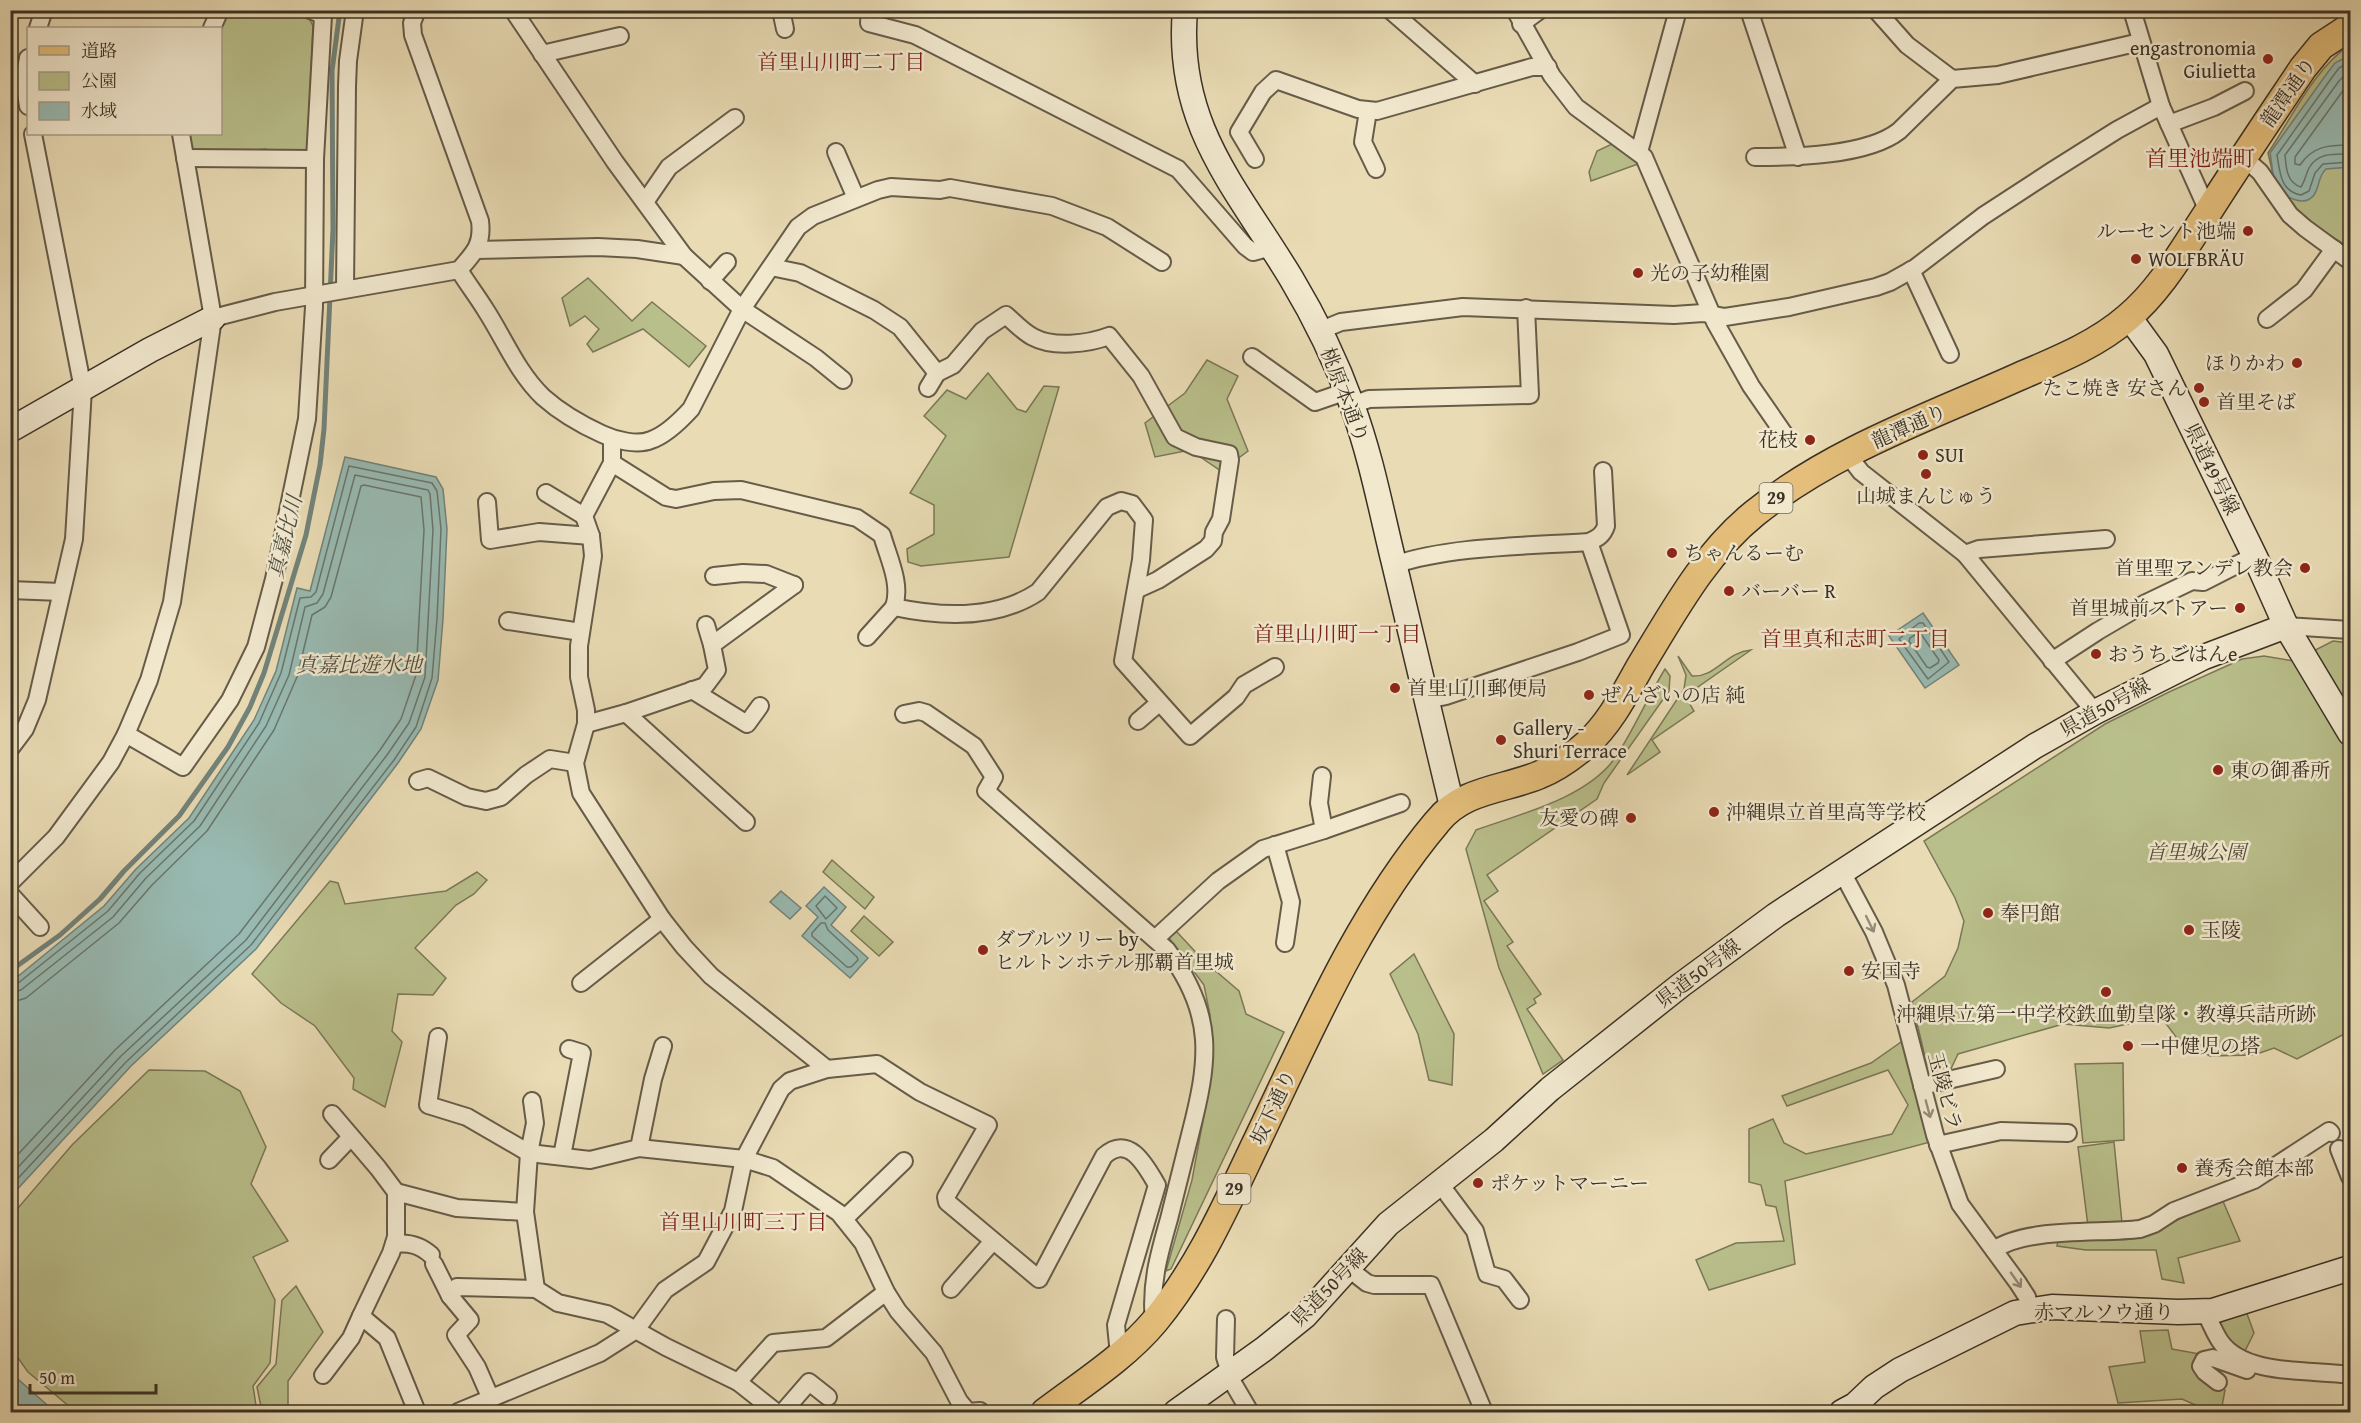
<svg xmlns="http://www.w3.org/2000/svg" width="2361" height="1423" font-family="'Gentium Book Plus','Noto Serif JP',serif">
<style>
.green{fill:#b9bf8b;stroke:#7a7858;stroke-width:1.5}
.water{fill:#98bab2;stroke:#72837a;stroke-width:1.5}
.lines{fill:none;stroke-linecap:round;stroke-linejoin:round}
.shore{stroke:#69766c;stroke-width:1.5}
.stream{stroke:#72837a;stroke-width:5}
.street-casing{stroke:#665c49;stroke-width:20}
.secondary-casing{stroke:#3a3125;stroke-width:27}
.primary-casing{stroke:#3a3125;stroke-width:30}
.street{stroke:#f1e8ce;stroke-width:16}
.secondary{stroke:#f1e8ce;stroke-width:24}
.primary{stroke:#e4be7a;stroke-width:27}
.oneway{stroke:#968c7a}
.poi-dot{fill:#8f2418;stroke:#f1e8ce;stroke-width:2}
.labels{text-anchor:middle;stroke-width:5;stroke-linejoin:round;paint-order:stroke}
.shield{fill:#f1e8ce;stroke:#716858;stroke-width:1.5}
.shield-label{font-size:18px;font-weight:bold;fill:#3a3125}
.poi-label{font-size:20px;fill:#3a3125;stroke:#f1e8ce;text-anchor:start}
.street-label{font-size:20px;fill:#3a3125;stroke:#f1e8ce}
.park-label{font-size:20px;font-style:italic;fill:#534d39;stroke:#f1e8ce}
.neighbourhood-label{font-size:21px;fill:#7a1f14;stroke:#f1e8ce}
.water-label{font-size:21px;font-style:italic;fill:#4d4c41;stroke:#f1e8ce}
.quarter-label{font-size:22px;fill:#7a1f14;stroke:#f1e8ce}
</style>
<rect width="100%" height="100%" fill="#e9dbb4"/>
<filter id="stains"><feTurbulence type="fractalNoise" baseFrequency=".00333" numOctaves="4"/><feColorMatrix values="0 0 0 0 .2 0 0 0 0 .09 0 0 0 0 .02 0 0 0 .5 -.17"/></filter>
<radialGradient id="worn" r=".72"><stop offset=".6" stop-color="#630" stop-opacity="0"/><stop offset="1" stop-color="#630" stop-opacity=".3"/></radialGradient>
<g class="green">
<path d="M228 11C244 11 293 7 305 14 309 17 311 22 313 26L307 155 268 154 266 149 190 155 187 134H220V28Z"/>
<path d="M2350 45V248L2305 220 2275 184 2268 153C2291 119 2315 67 2350 45Z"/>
<polygon points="1614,143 1637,159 1638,164 1591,181 1589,172 1597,151"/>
<polygon points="588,278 632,321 652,302 706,346 689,367 643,329 593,352 587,344 599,329 585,316 570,326 562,298"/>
<polygon points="1207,360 1238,376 1227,399 1248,451 1221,471 1190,450 1155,457 1145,423 1185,393"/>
<polygon points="988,373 1017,409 1026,412 1044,386 1059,387 1009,557 921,566 908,562 907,549 934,534 934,505 910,493 946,436 924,416 947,390 966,399"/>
<polygon points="2333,641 2350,643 2350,1031 2297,1059 2274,1048 2254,1055 2210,1056 2176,1037 2161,1017 2109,1028 2063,1024 1958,1054 1950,1071 1933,1076 1926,1061 1912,1002 1945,976 1958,948 1964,921 1955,898 1924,841 2105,724 2169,692 2242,659 2264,656 2294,661"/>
<path d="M1751 650 1685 696 1694 711 1652 740 1660 752 1627 775 1684 689 1686 675 1678 656 1692 676C1715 678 1726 652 1751 650Z"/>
<path d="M1665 669 1670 676 1669 691 1604 783 1597 799 1487 875 1498 891 1484 901 1513 942 1507 946 1541 994 1534 999 1536 1003 1527 1009 1563 1060 1543 1074 1499 968 1466 849 1476 830C1520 814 1587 798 1615 758 1634 730 1647 698 1665 669Z"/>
<polygon points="832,860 874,897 865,909 823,872"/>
<polygon points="477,872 487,880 474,894 456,905 415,948 446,978 433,995 398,994 392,1031 402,1042 385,1107 353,1089 354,1078 315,1026 281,1003 252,974 330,881 338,883 345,904 446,891"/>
<polygon points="864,916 893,942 879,956 851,931"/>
<polygon points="1176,931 1204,961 1239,991 1246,1014 1284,1032 1171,1269 1166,1271 1192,1180 1211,1077 1210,1015 1204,985 1169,938 1169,934"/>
<polygon points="1414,954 1454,1034 1452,1085 1429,1080 1418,1034 1390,974"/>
<polygon points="1904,1040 1930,1142 1785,1181 1795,1264 1709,1290 1696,1260 1736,1243 1784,1241 1776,1207 1766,1205 1761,1185 1749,1182 1749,1129 1773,1119 1784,1143 1806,1154 1892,1134 1908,1105 1888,1070 1787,1106 1782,1096 1871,1063"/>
<polygon points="2123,1063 2124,1140 2083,1143 2075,1064"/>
<polygon points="149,1070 205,1071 240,1091 266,1147 251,1184 288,1241 253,1257 275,1300 270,1363 253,1386 257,1412 229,1412 225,1408 221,1412 76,1412 28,1372 13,1351 10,1336 11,1231 18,1208 72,1145"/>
<polygon points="2114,1142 2122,1223 2088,1226 2078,1147"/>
<polygon points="2222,1199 2240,1241 2178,1258 2184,1283 2162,1279 2156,1250 2086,1250 2057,1246 2058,1239 2156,1230"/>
<polygon points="296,1286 323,1332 288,1381 288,1412 262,1412 257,1387 276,1364 282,1300"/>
<polygon points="2246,1311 2254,1333 2245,1351 2227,1340 2218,1317"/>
<polygon points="2168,1330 2172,1349 2200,1354 2198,1368 2225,1390 2221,1412 2211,1412 2182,1399 2118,1403 2109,1367 2145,1362 2140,1331"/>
</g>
<g class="water">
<path d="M2350 55V167L2326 169C2318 176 2320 186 2314 195 2304 208 2284 197 2277 186 2272 178 2272 162 2270 153L2328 72 2335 63Z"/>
<polygon points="345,457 436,477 443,489 447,529 443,619 438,680 421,729 398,763 256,949 131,1066 11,1196 11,982 104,906 136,869 189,818 254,720 276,671 297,588 310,591"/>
<polygon points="1923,613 1959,665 1925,688 1889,636"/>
<polygon points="824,887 846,907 831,925 868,958 850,978 802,936 818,917 806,906"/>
<polygon points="781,891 801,908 790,919 770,902"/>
<polygon points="10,1373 11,1373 55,1412 11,1412"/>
</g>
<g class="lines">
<g class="shore">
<path d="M2350 62 2339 68 2333 76 2277 155C2280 172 2280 191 2301 195L2309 191 2315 173 2323 164 2350 162"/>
<path d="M2350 70 2339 81 2285 155C2286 168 2287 183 2301 187 2305 181 2306 174 2309 168 2318 152 2335 154 2350 154"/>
<path d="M2350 81 2295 157V164L2300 165C2313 146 2328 145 2350 145"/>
<polygon points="1919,623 1923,623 1949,662 1928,679 1899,639"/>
<polygon points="1918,633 1921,634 1939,660 1938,663 1930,668 1927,667 1909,641 1910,638"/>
<polygon points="825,896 837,908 826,919 816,906"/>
<polygon points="821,923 825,923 828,930 857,957 858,960 851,967 847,967 812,936 812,933"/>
<polyline points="10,986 17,984 108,911 140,873 194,821 259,723 281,673 300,598 311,597 316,592 349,466 432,483 437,491 441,529 437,619 432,678 416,727 394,760 251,945 126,1062 10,1187"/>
<polyline points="10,993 21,990 113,917 146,878 200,826 266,726 289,675 305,607 317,603 323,594 355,475 428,490 430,494 433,530 425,677 409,723 387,755 246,940 121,1056 10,1176"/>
<polyline points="10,1003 26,998 119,923 152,885 207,831 274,730 297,677 312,615 325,607 331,597 361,486 364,485 421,497 424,530 416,675 401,719 380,750 239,934 115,1050 10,1163"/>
</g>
<polyline class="stream" points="10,971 60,935 100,899 124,871 179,816 228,747 250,707 264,673 306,535 320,465 324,429 333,229 332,71 340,10"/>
<g class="street-casing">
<g id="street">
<polyline points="513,10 615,162 684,256 742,309 816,358 843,380"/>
<polyline points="781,10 785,29"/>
<polyline points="870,10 869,23 915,35 1178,169 1245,246 1253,252 1272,247"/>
<polyline points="1390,10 1475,84"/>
<polyline points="1515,10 1552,76 1576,107 1644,157 1715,322 1751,386 1787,438"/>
<polyline points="1749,10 1798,157"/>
<polyline points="1876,10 1907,45 1952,79"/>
<polyline points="2132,10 2161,106 2208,211"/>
<polyline points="1521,24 1540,10"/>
<polyline points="38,28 44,10"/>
<polyline points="212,28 220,10"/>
<polyline points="542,54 620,36"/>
<polyline points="28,58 24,80 28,106"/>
<polyline points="1368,111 1363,142 1376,169"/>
<polyline points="2169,124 2214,107 2245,91"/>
<polyline points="836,152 856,198"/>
<polyline points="1639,152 1678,10"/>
<path d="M1755 157C1795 157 1867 156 1899 131L1952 79 1998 75 2140 42"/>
<polyline points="2243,157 2260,172 2290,215 2305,228 2350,261"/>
<polyline points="185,158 315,159"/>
<polyline points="1255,159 1239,132 1263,92 1276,80 1358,109 1377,111 1532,67 1548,67"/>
<polyline points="645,202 669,167 735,118"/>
<polyline points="476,250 598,247 637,249 684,256"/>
<polyline points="771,267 800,273 874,310 900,327 937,373"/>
<path d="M459 270C467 283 477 296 485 309 504 338 517 372 543 397 561 413 580 424 602 434 615 440 637 446 651 440 666 435 680 421 691 409L742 309 798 227 813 216 878 190 891 187 940 190 950 188 1052 206 1107 227 1162 262"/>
<polyline points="1911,270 1950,354"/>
<polyline points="710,281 727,262"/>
<polyline points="345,289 347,86 348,61 355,10"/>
<path d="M213 318 275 302 459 270C474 253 483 245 480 221L413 35 412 23 417 10"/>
<polyline points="2267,319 2304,290 2334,249"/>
<polyline points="1319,331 1341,322 1463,307 1674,315 1703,313 1725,317 1789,307 1876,287 1890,282 1915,268 1983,216 2052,171 2117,130 2161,106"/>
<polyline points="1252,357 1315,402 1347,391"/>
<path d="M928 388 937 373 953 365 982 331 1006 315C1014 322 1023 332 1033 337 1053 348 1088 344 1109 336L1141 376 1175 437 1196 447 1229 454 1230 460 1221 519 1214 532 1213 541 1206 549 1158 580 1136 590"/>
<polyline points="1352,405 1369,399 1530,395 1526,308"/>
<polyline points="612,439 612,463 584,516 591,536 593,556 579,646 579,677 586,710 586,724 575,763 581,793 662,919 684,947 711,976 827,1069"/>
<polyline points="1847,454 1861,472 1965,554 2095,712"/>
<path d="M612 463 666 497 676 499 714 491 741 490 857 518 882 535C888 557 902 584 894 607 941 617 996 620 1038 592L1107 507 1121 501 1132 504 1144 520 1141 560 1123 661 1190 736 1236 697 1244 685 1275 667"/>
<polyline points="546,493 584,516"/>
<polyline points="487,502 490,540 539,532 591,536"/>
<polyline points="1965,554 1979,549 2106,539"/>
<path d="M1394 565C1449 546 1529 546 1589 542 1598 538 1603 535 1606 526L1603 471"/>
<polyline points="714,576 743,573 766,574 794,585"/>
<polyline points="10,590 61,592"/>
<polyline points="508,621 581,632"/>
<polyline points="706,625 712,645"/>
<polyline points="2286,626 2350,630"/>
<polyline points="867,637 894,607"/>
<polyline points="2052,661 2098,631 2144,604 2192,581 2203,582 2254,556"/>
<polyline points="692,690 747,724 760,706"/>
<polyline points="1427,700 1446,696 1578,652 1621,635 1589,542"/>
<polyline points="626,713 746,822"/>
<path d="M904 714 919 711 926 713 974 746 994 777 986 791 1167 950C1216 1015 1209 1061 1190 1135 1183 1163 1176 1191 1169 1219 1159 1254 1150 1285 1154 1322"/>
<polyline points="1138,721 1159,703"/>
<polyline points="586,724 626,713 705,686 717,670 712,645 794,585"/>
<polyline points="126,734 183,767 230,700 256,647 274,579 307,419 314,307 315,159 323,15 310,10"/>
<polyline points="10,749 25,729 37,700 74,539 83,389 33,134"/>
<polyline points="418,781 428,778 467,797 486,801 501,797 526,775 550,759 575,763"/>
<polyline points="1324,830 1401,803"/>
<polyline points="1275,845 1291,902 1285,943"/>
<polyline points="1842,872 1874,932 1896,985 1935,1135 1960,1204 2018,1283 2027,1297 2030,1309"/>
<polyline points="10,883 56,837 111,762 126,734 149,680 172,602 213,318 181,134"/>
<polyline points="10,894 40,927"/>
<polyline points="1155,939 1218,881 1263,849 1324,830 1319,803 1322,776"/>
<polyline points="581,983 662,919"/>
<polyline points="438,1037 428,1105 467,1117 529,1153 590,1160 639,1148 653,1079 663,1046"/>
<polyline points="1922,1086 1996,1069"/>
<polyline points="532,1101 535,1123 529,1153 525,1212 536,1289 558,1303 607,1314 666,1347 738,1382 776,1412"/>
<polyline points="332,1114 378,1168 396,1192"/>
<polyline points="1938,1145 2001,1131 2068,1133"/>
<polyline points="639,1148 744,1159 773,1168 839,1213 863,1243 886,1292 898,1311 934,1353 959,1401 968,1412 980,1411"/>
<polyline points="2339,1149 2350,1177"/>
<polyline points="562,1156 582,1053 569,1049"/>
<polyline points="329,1160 351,1137"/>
<polyline points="1440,1184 1475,1231 1487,1274 1504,1279 1520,1300"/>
<polyline points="844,1219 904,1161"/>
<path d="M394 1244C409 1242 420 1245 431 1255"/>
<path d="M1994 1250C2026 1227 2101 1234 2140 1229L2154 1224 2174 1211 2254 1180 2329 1131 2331 1133"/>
<polyline points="434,1264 450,1296 470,1320 456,1335 477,1367 491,1399"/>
<polyline points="1349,1269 1367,1283 1374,1285 1431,1285 1484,1412"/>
<polyline points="951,1289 993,1241"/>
<polyline points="450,1296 457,1287 536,1289"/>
<path d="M2205 1312C2210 1321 2214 1332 2220 1341 2244 1377 2313 1369 2350 1375"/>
<polyline points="1226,1319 1225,1357 1233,1383 1250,1412"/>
<polyline points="323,1375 351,1338 361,1316"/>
<polyline points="738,1382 773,1343 826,1338 886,1292"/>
<polyline points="2218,1382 2205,1372 2201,1366 2204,1360 2213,1358 2247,1370 2248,1367"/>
<polyline points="417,1412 387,1338 361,1316 391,1253 396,1237 396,1192 457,1208 525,1212"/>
<path d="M458 1412 600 1353 636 1330 665 1290 706 1262 733 1211 744 1159 781 1089 790 1081 827 1069 877 1064 920 1092 988 1125 946 1197 947 1202 1039 1279 1104 1156C1129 1133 1146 1166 1157 1185L1116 1325 1119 1355"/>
<polyline points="783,1412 809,1382 828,1397"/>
</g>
</g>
<g class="secondary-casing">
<g id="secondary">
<path d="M1185 10C1175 125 1236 187 1291 278 1315 318 1336 361 1352 405 1371 456 1381 510 1394 563 1413 644 1433 724 1452 806"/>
<polyline points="2129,317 2156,354 2256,559 2286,626 2350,733"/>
<polyline points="10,430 150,350 213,318"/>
<polyline points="1176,1412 1264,1349 1305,1316 1388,1224 1494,1140 1550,1089 1681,985 1776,915 2035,746 2095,712 2204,657 2286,626"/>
<polyline points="1842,1412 1855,1405 1874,1387 1900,1370 2015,1313 2052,1307 2178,1312 2213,1311 2350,1268"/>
</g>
</g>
<g class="primary-casing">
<path id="primary" d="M1045 1412C1082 1384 1125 1357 1155 1321 1198 1269 1226 1206 1254 1147 1308 1035 1357 917 1437 822 1463 789 1503 790 1539 775 1557 768 1573 756 1587 744 1611 722 1625 693 1641 665 1674 611 1705 553 1755 513 1832 451 1929 417 2018 377 2055 361 2096 345 2127 318 2161 290 2184 248 2208 212 2239 163 2271 116 2303 68L2321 46 2350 27"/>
</g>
<use href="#street" class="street"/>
<use href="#secondary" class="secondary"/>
<use href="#primary" class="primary"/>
</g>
<defs><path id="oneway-shaft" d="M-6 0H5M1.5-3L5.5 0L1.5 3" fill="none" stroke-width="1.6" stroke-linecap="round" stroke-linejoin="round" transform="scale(1.5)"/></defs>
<g class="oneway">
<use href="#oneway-shaft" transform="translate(1870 924) rotate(64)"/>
<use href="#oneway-shaft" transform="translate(1928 1109) rotate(75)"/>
<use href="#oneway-shaft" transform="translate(2016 1280) rotate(55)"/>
</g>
<g class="poi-dot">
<circle cx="2268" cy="59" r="6"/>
<circle cx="2248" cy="231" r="6"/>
<circle cx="2136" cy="259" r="6"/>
<circle cx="1638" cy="273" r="6"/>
<circle cx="2297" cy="363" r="6"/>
<circle cx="2199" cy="388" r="6"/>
<circle cx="2204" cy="402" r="6"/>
<circle cx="1810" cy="440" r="6"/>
<circle cx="1923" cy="455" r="6"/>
<circle cx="1926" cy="474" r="6"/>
<circle cx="1672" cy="553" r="6"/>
<circle cx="2305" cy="568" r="6"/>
<circle cx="1729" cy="591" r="6"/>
<circle cx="2240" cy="608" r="6"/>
<circle cx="2096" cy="654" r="6"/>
<circle cx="1395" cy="688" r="6"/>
<circle cx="1589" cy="695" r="6"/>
<circle cx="1501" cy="740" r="6"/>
<circle cx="2218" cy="770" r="6"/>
<circle cx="1714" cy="812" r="6"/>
<circle cx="1631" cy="818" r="6"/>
<circle cx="1988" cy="913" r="6"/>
<circle cx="2189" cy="930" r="6"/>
<circle cx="983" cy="950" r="6"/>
<circle cx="1849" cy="971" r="6"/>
<circle cx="2106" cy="992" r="6"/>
<circle cx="2128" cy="1046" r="6"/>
<circle cx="2182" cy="1168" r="6"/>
<circle cx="1478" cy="1183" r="6"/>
</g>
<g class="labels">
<g class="shield">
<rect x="1759.5" y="483" width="33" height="30" rx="4.5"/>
<rect x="1217.5" y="1174" width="33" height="30" rx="4.5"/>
</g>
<g class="shield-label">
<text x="1776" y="504">29</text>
<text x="1234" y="1195">29</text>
</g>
<g class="poi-label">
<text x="2256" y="55" text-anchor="end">engastronomia<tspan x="2256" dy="23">Giulietta</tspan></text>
<text x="2236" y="238" text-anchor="end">ルーセント池端</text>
<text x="2148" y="266">WOLFBRÄU</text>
<text x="1650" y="280">光の子幼稚園</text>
<text x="2285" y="370" text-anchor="end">ほりかわ</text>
<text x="2187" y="395" text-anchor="end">たこ焼き 安さん</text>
<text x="2216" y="409">首里そば</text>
<text x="1798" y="447" text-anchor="end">花枝</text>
<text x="1935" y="462">SUI</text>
<text x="1926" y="503" text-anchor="middle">山城まんじゅう</text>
<text x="1684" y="560">ちゃんるーむ</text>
<text x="2293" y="575" text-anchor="end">首里聖アンデレ教会</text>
<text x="1741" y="598">バーバー R</text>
<text x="2228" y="615" text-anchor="end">首里城前ストアー</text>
<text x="2108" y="661">おうちごはんe</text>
<text x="1407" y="695">首里山川郵便局</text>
<text x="1601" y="702">ぜんざいの店 純</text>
<text x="1513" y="735">Gallery -<tspan x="1513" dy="23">Shuri Terrace</tspan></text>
<text x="2230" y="777">東の御番所</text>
<text x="1726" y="819">沖縄県立首里高等学校</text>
<text x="1619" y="825" text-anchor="end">友愛の碑</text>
<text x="2000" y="920">奉円館</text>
<text x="2201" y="937">玉陵</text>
<text x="995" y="946">ダブルツリー by<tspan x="995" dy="23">ヒルトンホテル那覇首里城</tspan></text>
<text x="1861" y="978">安国寺</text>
<text x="2106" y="1021" text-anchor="middle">沖縄県立第一中学校鉄血勤皇隊・教導兵詰所跡</text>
<text x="2140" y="1053">一中健児の塔</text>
<text x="2194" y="1175">養秀会館本部</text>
<text x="1490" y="1190">ポケットマーニー</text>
</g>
<g class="street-label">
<text transform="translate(2288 92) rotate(-55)" y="7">龍潭通り</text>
<text transform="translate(1345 395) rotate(69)" y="7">桃原本通り</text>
<text transform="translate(1909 426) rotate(-24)" y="7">龍潭通り</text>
<text transform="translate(2212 469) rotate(64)" y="7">県道49号線</text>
<text transform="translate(2105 707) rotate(-29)" y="7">県道50号線</text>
<text transform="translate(1698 973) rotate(-37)" y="7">県道50号線</text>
<text transform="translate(1945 1091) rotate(75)" y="7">玉陵ビラ</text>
<text transform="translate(1273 1107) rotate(-65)" y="7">坂下通り</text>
<text transform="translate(1329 1287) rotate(-46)" y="7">県道50号線</text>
<text x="2104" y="1319">赤マルソウ通り</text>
</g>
<g class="park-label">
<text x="2196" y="859">首里城公園</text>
</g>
<g class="neighbourhood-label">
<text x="841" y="69">首里山川町二丁目</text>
<text x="1337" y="641">首里山川町一丁目</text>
<text x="1855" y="646">首里真和志町二丁目</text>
<text x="743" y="1229">首里山川町三丁目</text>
</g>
<g class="water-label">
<text transform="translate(285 537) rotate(-76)" y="7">真嘉比川</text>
<text x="359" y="672">真嘉比遊水地</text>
</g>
<g class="quarter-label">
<text x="2200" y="166">首里池端町</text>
</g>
</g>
<rect width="2361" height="1423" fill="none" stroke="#e9dbb4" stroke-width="36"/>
<rect x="12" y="12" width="2337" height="1399" fill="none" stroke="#3a3125" stroke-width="3"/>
<rect x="18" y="18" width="2325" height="1387" fill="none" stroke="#3a3125" stroke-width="1.5"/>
<rect x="27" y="27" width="195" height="108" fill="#f1e8ce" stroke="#a89f8a" stroke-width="1.5"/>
<rect x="39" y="46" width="30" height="9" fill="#e4be7a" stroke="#a89f8a" stroke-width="1.5"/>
<text x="81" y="57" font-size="18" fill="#3a3125">道路</text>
<rect x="39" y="72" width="30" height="18" fill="#b9bf8b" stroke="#a89f8a" stroke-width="1.5"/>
<text x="81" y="87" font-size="18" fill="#3a3125">公園</text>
<rect x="39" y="102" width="30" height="18" fill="#98bab2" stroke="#a89f8a" stroke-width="1.5"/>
<text x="81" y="117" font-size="18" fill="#3a3125">水域</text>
<path d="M30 1384v9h126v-9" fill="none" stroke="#3a3125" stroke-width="3"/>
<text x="39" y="1384" font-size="18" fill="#3a3125" stroke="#f1e8ce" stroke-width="4.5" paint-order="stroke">50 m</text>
<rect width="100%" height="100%" filter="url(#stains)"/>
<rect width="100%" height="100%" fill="url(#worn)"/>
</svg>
